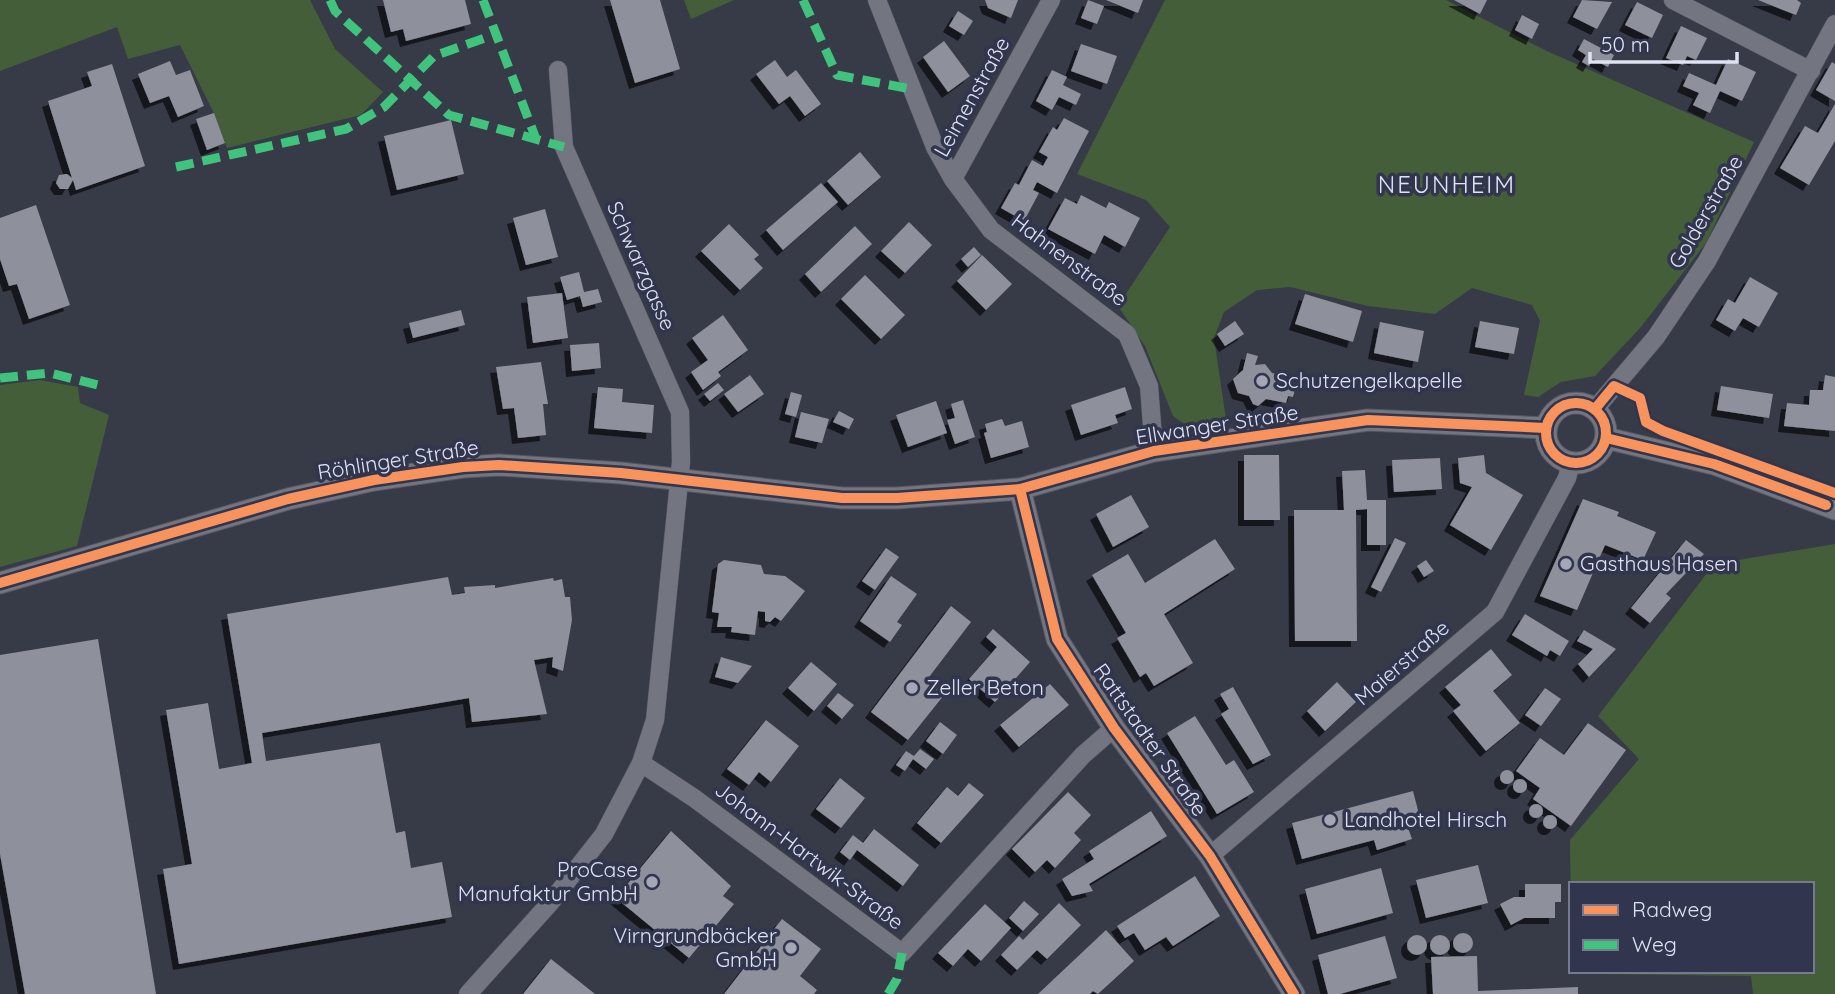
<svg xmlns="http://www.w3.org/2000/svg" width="1835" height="994" font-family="Quicksand,sans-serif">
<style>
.green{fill:#445e39}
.building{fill:#8e909c;filter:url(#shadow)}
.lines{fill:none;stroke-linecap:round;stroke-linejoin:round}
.minor-casing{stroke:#565864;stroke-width:19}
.tertiary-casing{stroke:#565864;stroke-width:23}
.minor{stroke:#737680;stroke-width:18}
.tertiary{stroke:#737680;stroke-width:21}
.quiet{stroke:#40c37c;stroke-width:9;stroke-dasharray:18 9;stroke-linecap:butt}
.cycleway-casing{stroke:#31354d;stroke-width:15}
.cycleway{stroke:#f8935d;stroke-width:10}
.poi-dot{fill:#a4a7b6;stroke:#31354d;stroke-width:2.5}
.labels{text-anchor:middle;stroke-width:7;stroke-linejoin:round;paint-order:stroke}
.street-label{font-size:21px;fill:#dfe2f2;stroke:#31354d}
.poi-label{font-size:21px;fill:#dfe2f2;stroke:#31354d;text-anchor:start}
.quarter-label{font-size:24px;letter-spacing:2px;fill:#dfe2f2;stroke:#31354d}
</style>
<defs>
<filter id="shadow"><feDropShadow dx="-6" dy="6" stdDeviation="0" flood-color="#0009"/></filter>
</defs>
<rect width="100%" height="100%" fill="#373a47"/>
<g class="green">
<polygon points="0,0 310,0 335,49 383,92 361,115 227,148 214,113 180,45 128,59 117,27 0,71"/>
<polygon points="684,0 734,0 691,19"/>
<polygon points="1165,0 1446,0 1549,52 1754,142 1706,243 1641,327 1595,376 1561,382 1538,397 1524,395 1540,321 1532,305 1472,288 1435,314 1368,306 1290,287 1257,290 1224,312 1214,338 1226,419 1184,424 1173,416 1145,346 1118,306 1170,227 1146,200 1077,174"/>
<polygon points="40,380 78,387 80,403 109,415 77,546 0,567 0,385"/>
<polygon points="1835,544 1835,994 1753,994 1751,976 1595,974 1593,971 1812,971 1812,884 1571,884 1571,941 1570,840 1639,759 1598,716 1714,564"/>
</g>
<g class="building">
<polygon points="383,0 465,0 471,24 406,41 403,29 391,32"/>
<polygon points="610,0 660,0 680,69 635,83"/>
<polygon points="985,0 1018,0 1011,18 988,8"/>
<polygon points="1088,0 1104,6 1097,24 1081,18"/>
<polygon points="1106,0 1143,0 1138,13"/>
<polygon points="1454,0 1487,0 1480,14"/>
<polygon points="1582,0 1612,2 1597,29 1573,17"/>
<polygon points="1758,0 1797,0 1801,3 1796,15"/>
<polygon points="1637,2 1663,15 1652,38 1625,25"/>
<polygon points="958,11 973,21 964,35 949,26"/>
<polygon points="1522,15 1539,24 1532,39 1515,30"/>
<polygon points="1681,26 1707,38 1696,60 1687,56 1683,65 1666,58"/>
<polygon points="1584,39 1614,55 1608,67 1593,59 1589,66 1582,62 1586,55 1578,50"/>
<polygon points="944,41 970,76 948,92 923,57"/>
<polygon points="1081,44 1117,56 1107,84 1071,71"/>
<polygon points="1728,59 1756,72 1742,101 1720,91 1710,113 1693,105 1699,93 1683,86 1689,73 1716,85"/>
<polygon points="775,60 787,77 796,70 821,104 805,116 790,96 779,104 756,74"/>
<polygon points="170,61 176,75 190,70 204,106 178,117 169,96 150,103 138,74"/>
<polygon points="1832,62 1835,64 1835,101 1816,90"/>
<polygon points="112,64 145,166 76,190 73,180 68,189 60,189 56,183 59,175 67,174 72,178 48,101 92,86 87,72"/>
<polygon points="1052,70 1067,77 1063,85 1081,94 1076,105 1059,97 1052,110 1036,101"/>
<polygon points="1835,104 1835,141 1809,185 1780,168 1805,126 1818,133"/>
<polygon points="214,113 225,143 207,150 196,119"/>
<polygon points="1064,118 1089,131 1057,193 1037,182 1033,190 1039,193 1024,221 1001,208 1015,183 1019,185 1032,160 1043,166 1048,157 1039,152 1053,127 1057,130"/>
<polygon points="451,120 464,174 397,190 384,136"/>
<polygon points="860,152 881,177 848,205 827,181"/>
<polygon points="821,183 838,202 783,250 766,230"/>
<polygon points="1081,195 1106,208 1109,202 1140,218 1125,247 1104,235 1095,254 1048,229 1065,198 1077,204"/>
<polygon points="36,205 70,305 29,319 17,284 9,286 0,259 0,218"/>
<polygon points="545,209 558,257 526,265 513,218"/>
<polygon points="909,222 932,245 905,273 881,251"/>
<polygon points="729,224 759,255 754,259 763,268 740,290 701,251"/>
<polygon points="855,226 872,244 821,292 805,274"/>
<polygon points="974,247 981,255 968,267 961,259"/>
<polygon points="982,255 1012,284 986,310 957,281"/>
<polygon points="579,272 584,292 598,289 602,302 583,307 580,296 567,300 560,277"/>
<polygon points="865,275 905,315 881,339 841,299"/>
<polygon points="1750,277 1778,293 1759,327 1743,318 1735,331 1716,320 1728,299 1735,303"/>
<polygon points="562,293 568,338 533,343 527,297"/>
<polygon points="1305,294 1362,311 1353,342 1295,324"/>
<polygon points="461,310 465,325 413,338 409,323"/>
<polygon points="723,315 748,350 718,372 721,376 703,390 691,372 708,360 692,338"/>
<polygon points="1235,321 1244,334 1225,346 1217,334"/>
<polygon points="1480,321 1519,328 1514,354 1475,347"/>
<polygon points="1380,322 1424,331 1418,362 1374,353"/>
<polygon points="599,343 601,368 572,371 570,345"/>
<polygon points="1247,353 1258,356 1255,365 1265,364 1272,373 1292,377 1290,385 1296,386 1293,397 1288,396 1286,403 1266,399 1258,406 1253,404 1249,396 1238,393 1233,379 1243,370"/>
<polygon points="541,362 548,404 543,404 546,435 518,438 514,408 503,409 496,367"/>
<polygon points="750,375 764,394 738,412 724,394"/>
<polygon points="1825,375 1835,377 1835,431 1784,426 1787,403 1809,405 1810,390 1823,390"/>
<polygon points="718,383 724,390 710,401 704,394"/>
<polygon points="1721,386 1773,394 1769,418 1717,410"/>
<polygon points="598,387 623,389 622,402 654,405 652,433 594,428"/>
<polygon points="1125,387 1132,409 1115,415 1118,423 1081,435 1071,405"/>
<polygon points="791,392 802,395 796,417 785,414"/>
<polygon points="963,400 975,437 955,444 947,420 955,418 951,404"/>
<polygon points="936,401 947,433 908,447 896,415"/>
<polygon points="839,411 854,419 849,429 833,422"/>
<polygon points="801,412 829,419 822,443 795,437"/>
<polygon points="1002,419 1005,426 1022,421 1029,447 991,458 984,433 987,432 985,424"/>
<polygon points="1244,455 1279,455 1280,520 1244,520"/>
<polygon points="1484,455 1486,473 1523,495 1491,550 1450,525 1472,487 1460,483 1458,458"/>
<polygon points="1440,458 1442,489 1394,492 1392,460"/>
<polygon points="1365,470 1367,500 1386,500 1386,545 1367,545 1367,509 1356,510 1357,641 1295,641 1294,510 1344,510 1342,471"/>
<polygon points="1131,495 1149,527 1113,547 1096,514"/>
<polygon points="1583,499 1619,512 1617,516 1656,532 1643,560 1605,545 1577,610 1540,596"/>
<polygon points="1395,538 1406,543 1381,592 1371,587"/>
<polygon points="1215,539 1235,569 1164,614 1193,663 1154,686 1146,673 1140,677 1117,638 1126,633 1092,575 1128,554 1145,583"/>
<polygon points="1686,540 1704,554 1666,594 1671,598 1650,623 1631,608"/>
<polygon points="886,548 899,557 875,590 862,581"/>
<polygon points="724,560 761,565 764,574 785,576 805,591 781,621 775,617 770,622 765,621 765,612 758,611 755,635 731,632 732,627 717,627 719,613 712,612 718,564"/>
<polygon points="1426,560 1434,571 1424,577 1417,566"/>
<polygon points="891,576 917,594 897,622 902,625 890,642 860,621"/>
<polygon points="448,577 452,595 465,593 464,587 495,585 495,588 553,578 554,581 562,579 565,597 570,597 572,620 563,671 552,667 553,657 534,660 547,714 472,722 469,698 262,733 266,761 380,743 396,833 405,831 411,868 442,862 452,917 179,964 163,869 192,864 166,710 208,703 219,769 252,763 227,614"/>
<polygon points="951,606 971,622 926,681 944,695 908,740 871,712"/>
<polygon points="1525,614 1569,641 1560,656 1550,650 1547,656 1512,635"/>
<polygon points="993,629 1030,662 995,702 969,679 997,647 986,637"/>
<polygon points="1584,630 1616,649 1589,677 1578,664 1593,649 1577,641"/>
<polygon points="98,639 156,994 25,994 0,854 0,655"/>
<polygon points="1491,649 1512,675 1493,691 1520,723 1486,751 1453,711 1461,705 1445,687"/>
<polygon points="721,657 752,666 738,683 715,677"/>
<polygon points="811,662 837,684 814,711 788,688"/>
<polygon points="1337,682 1356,702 1325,731 1307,711"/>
<polygon points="1050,684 1069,705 1019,747 1000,725"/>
<polygon points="1233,687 1271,755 1253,764 1221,714 1229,709 1220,694"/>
<polygon points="1545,688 1561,699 1541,726 1525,715"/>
<polygon points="838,693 854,705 842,719 827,706"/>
<polygon points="1195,716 1226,765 1234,760 1254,792 1217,814 1167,733"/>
<polygon points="766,720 799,746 771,782 759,772 749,785 727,769"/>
<polygon points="940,722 957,735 943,754 926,741"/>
<polygon points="1588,723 1626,750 1571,826 1533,799 1540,788 1516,771 1540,738 1564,755"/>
<polygon points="920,749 934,759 926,769 913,759 905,771 896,765 906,751 914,756"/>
<circle cx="1507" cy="777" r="7"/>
<polygon points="840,778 865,798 841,828 816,809"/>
<circle cx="1520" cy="786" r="7"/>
<polygon points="969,783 984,795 941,843 917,823 947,787 958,796"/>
<polygon points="1413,791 1420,818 1406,822 1412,839 1377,850 1374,840 1302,859 1292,823"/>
<polygon points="1068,792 1091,815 1074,833 1081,840 1055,868 1047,860 1035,872 1012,849"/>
<circle cx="1536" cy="811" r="7"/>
<polygon points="1151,811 1167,836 1089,884 1093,891 1072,896 1062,879 1094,859 1089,851"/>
<circle cx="1550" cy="822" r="7"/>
<polygon points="874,829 919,865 903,886 857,850 850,860 840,852 853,835 863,843"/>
<polygon points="671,831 731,886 723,896 734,904 689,958 616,898"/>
<polygon points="1478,865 1488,903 1426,918 1416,880"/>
<polygon points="1381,868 1393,913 1317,934 1305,889"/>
<polygon points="1195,876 1220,916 1173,946 1166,937 1145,950 1134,933 1125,938 1117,926"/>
<polygon points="1525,884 1561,884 1561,902 1555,902 1555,918 1524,918 1511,925 1500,904 1514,897 1525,897"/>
<polygon points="1024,901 1039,914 1023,931 1009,918"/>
<polygon points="1059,903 1081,925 1047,959 1037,950 1017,970 1001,955 1019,936 1023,940"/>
<polygon points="985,904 1011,928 981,961 968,949 953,966 938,953"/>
<polygon points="782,919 821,949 800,976 817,990 814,994 724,994"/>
<polygon points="1106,930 1134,961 1098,994 1093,991 1090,994 1038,994"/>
<circle cx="1463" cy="943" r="10"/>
<circle cx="1440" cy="945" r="10"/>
<circle cx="1417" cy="945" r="10"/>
<polygon points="1385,936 1397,978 1340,994 1328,994 1318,955"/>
<polygon points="1477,956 1478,991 1578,987 1578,994 1433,994 1431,957"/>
<polygon points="551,959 595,994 523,994"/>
</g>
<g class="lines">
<g class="minor-casing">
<g id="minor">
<polyline points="877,0 935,147 953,179 991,230 1127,334 1149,386 1154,451"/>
<polyline points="1673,0 1811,71"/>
<polyline points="953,179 1051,0"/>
<polyline points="1595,409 1656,337 1707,261 1835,24"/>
<polyline points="641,763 694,798 902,953 1083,755 1114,728"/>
<polyline points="1210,856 1495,612 1567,478 1571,463"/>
<polyline points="468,994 550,903 604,834 641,763 655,720 681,462 680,412 564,147 558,70"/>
</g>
</g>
<g class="tertiary-casing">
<g id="tertiary">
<circle cx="1576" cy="433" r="30"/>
<polyline points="1606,438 1714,464 1835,509"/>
<polyline points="1020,489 1057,639 1114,728 1210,856 1294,994"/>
<polyline points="0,583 288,499 374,480 463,467 499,465 621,473 842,498 897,498 1020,489 1154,451 1368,420 1546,428"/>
</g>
</g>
<use href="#minor" class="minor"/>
<use href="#tertiary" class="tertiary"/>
<g class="quiet">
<polyline points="330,0 335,11 449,115 564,147"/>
<polyline points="483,0 536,139"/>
<polyline points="803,0 837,75 911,89"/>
<polyline points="176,167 346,129 384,107 434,56 496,34"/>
<polyline points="0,378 50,373 98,385"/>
<polyline points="888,994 897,979 902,953"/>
</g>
<g class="cycleway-casing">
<g id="cycleway">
<circle cx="1576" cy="433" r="30"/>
<polyline points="1595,409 1614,386 1640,398 1646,422 1663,431 1835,493"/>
<polyline points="1606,438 1714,464 1826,505"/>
<polyline points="1020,489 1057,639 1114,728 1210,856 1294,994"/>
<polyline points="0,583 288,499 374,480 463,467 499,465 621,473 842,498 897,498 1020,489 1154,451 1368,420 1546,428"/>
</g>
</g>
<use href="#cycleway" class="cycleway"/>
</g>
<g class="poi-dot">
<circle cx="1262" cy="381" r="7"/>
<circle cx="1566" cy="564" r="7"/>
<circle cx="912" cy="688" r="7"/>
<circle cx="1330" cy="820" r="7"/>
<circle cx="652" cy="882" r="7"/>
<circle cx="791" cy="948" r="7"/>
</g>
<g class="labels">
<g class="street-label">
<text transform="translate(972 97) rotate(-61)" y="7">Leimenstraße</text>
<text transform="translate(1706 212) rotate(-60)" y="7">Golderstraße</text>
<text transform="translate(1069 260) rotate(37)" y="7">Hahnenstraße</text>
<text transform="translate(641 266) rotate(66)" y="7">Schwarzgasse</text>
<text transform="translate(1217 425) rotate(-9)" y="7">Ellwanger Straße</text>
<text transform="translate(398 460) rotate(-9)" y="7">Röhlinger Straße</text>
<text transform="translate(1402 663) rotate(-41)" y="7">Maierstraße</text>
<text transform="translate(1150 740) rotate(55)" y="7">Rattstadter Straße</text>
<text transform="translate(809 856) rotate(37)" y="7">Johann-Hartwik-Straße</text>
</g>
<g class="poi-label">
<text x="1276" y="388">Schutzengelkapelle</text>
<text x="1580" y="571">Gasthaus Hasen</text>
<text x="926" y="695">Zeller Beton</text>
<text x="1344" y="827">Landhotel Hirsch</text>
<text x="638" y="877" text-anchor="end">ProCase<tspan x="638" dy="24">Manufaktur GmbH</tspan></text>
<text x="777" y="943" text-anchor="end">Virngrundbäcker<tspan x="777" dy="24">GmbH</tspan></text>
</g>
<g class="quarter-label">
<text x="1447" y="193">NEUNHEIM</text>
</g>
</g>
<rect x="1569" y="882" width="245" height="91" fill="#31354d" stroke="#777a8f" stroke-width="2"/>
<rect x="1583" y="905" width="35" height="10" fill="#f8935d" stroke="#777a8f" stroke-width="2"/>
<text x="1632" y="917" font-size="21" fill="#dfe2f2">Radweg</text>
<rect x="1583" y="940" width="35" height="10" fill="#40c37c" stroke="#777a8f" stroke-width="2"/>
<text x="1632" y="952" font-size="21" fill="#dfe2f2">Weg</text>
<path d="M1590 52v10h147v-10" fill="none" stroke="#dfe2f2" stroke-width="3.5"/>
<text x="1601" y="52" font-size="21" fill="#dfe2f2" stroke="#31354d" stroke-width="5" paint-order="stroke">50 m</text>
</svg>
